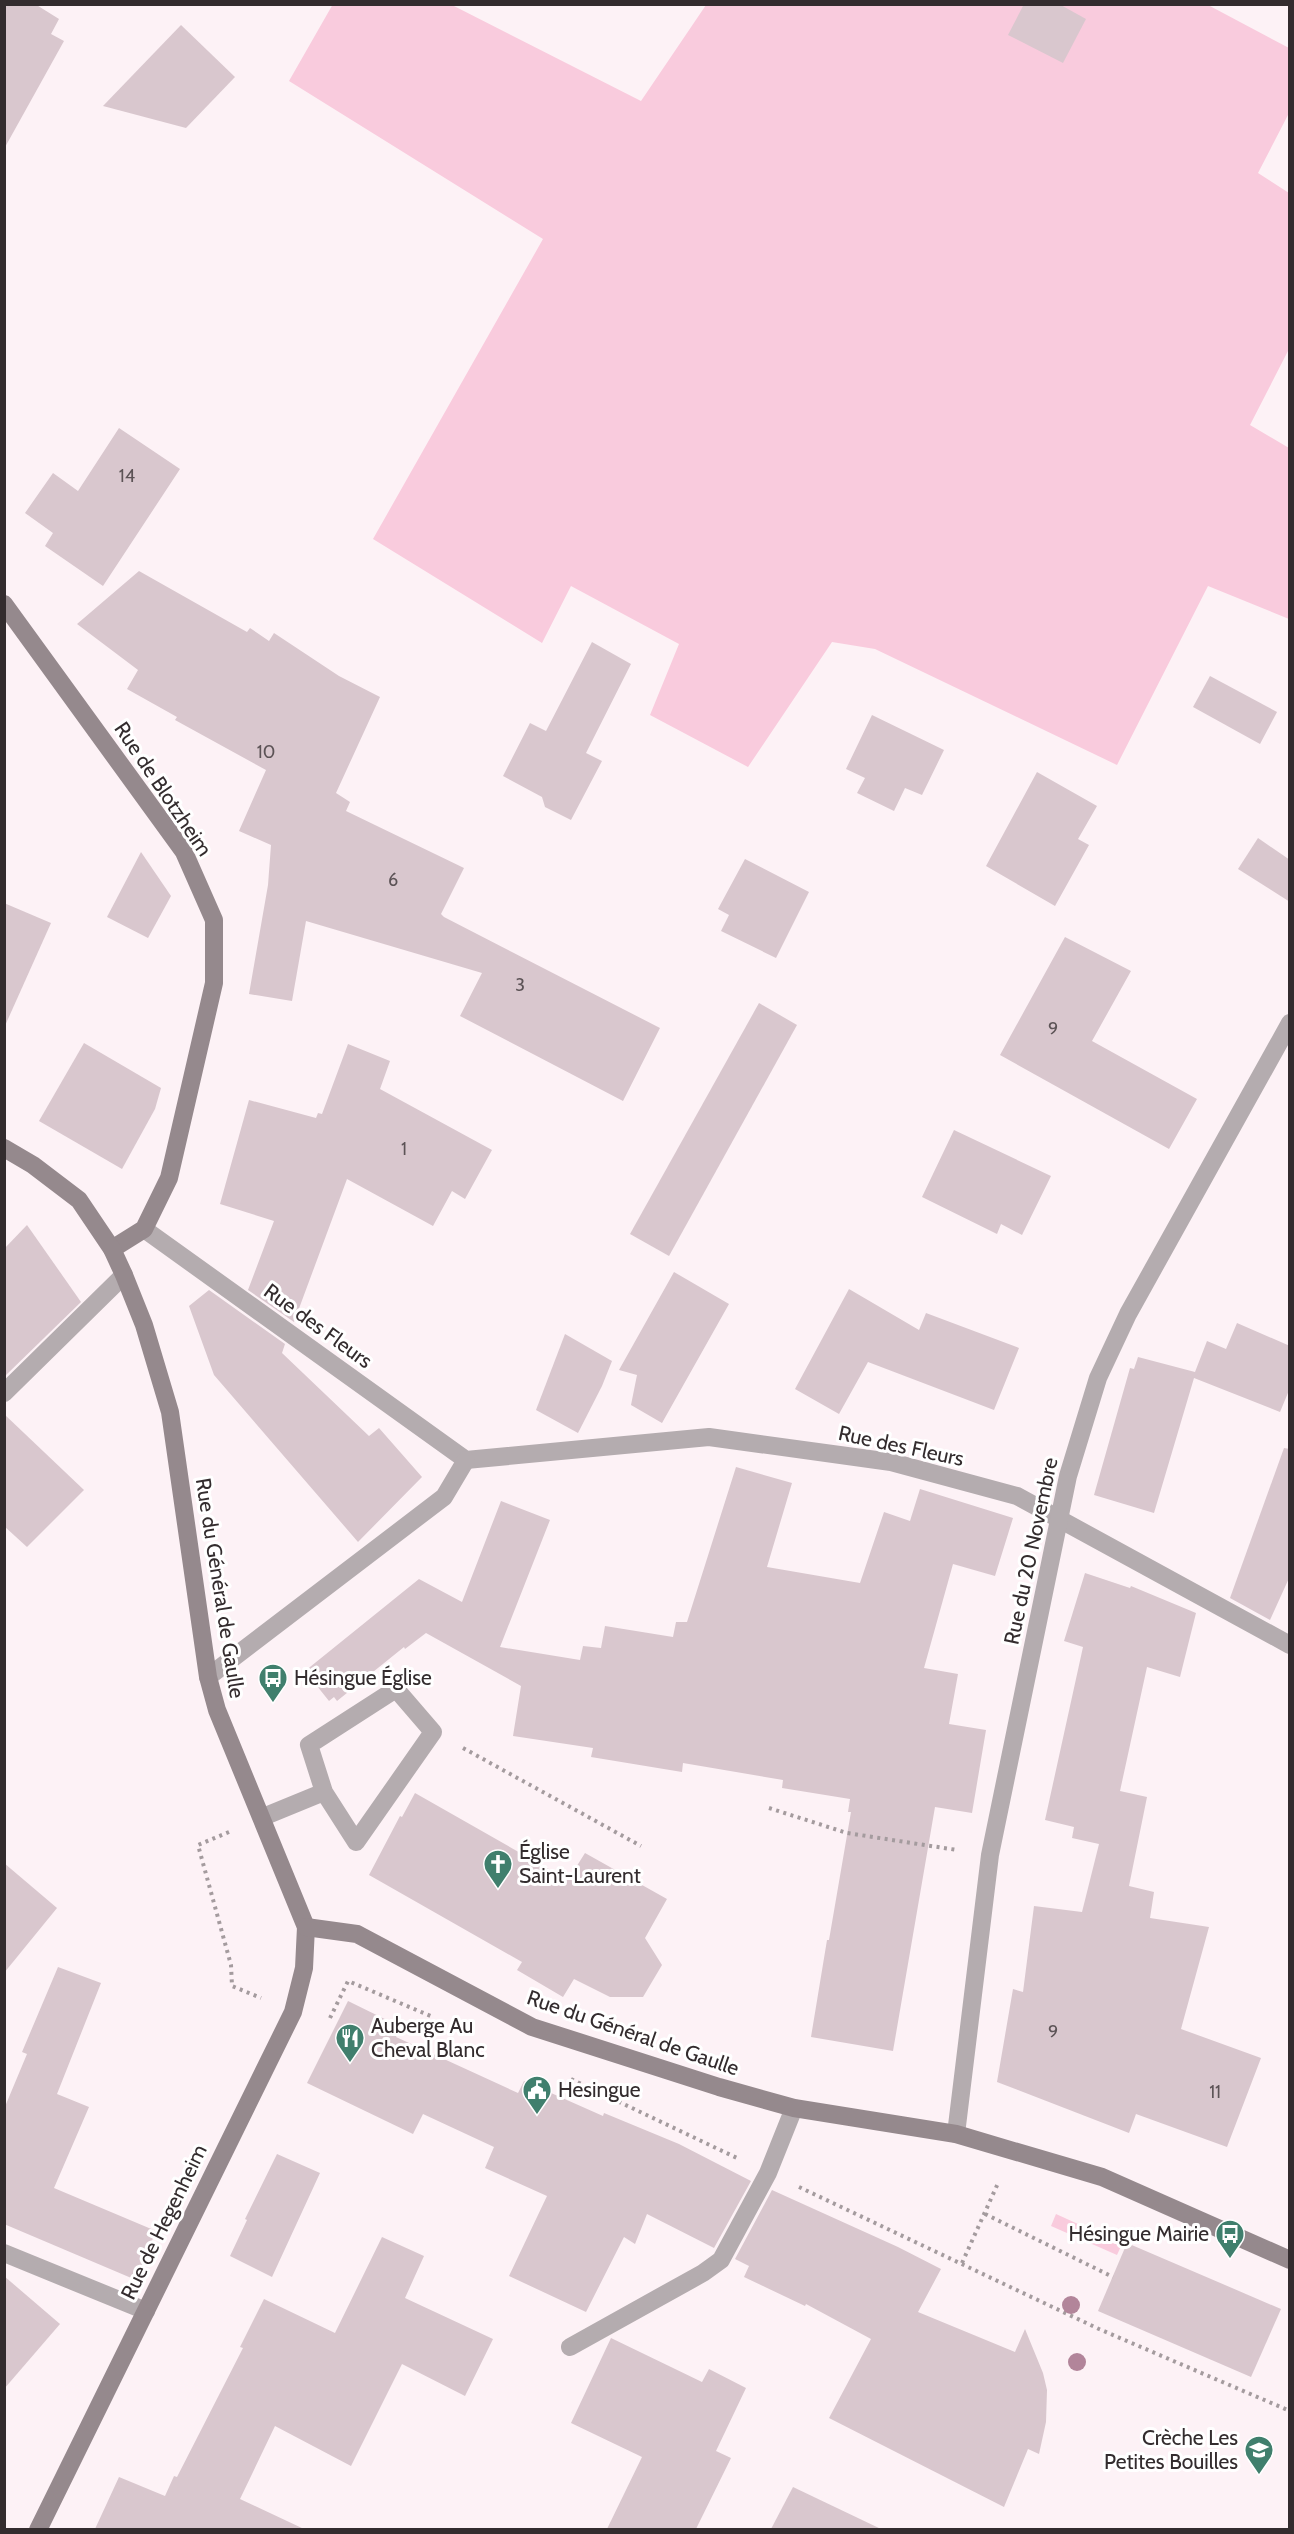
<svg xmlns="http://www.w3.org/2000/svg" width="1294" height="2534" font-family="Cabin,sans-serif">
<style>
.green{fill:#f9cbdd}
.building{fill:#d9c7ce}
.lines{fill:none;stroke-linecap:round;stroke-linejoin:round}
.path{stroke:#a49b9e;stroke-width:4;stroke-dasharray:3 4.5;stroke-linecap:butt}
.pedestrian{stroke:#b4acaf;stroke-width:18}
.minor{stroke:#b4acaf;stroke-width:18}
.secondary{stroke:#95898d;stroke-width:18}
.tree{fill:#b2859a}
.labels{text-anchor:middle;stroke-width:6;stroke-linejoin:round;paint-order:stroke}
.number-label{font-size:18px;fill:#5c5356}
.street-label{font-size:21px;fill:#332c2e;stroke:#fff}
.poi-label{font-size:21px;fill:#332c2e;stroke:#fff;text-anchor:start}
</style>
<rect width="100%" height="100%" fill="#fdf2f6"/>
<g class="green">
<polygon points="333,4 452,5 641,101 706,5 1208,5 1289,48 1289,113 1258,173 1289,193 1289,349 1250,425 1289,448 1289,619 1208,586 1117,765 875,649 832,642 748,767 650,715 679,644 571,586 542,643 373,539 543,239 289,81"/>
<polygon points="1056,2214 1122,2244 1117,2255 1051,2226"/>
</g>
<g class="building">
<polygon points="4,4 35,4 59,19 51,34 64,41 4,149"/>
<polygon points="1024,4 1059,4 1086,19 1063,63 1008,35"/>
<polygon points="181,25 235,77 186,128 103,106"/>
<polygon points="119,428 180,469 103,586 45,546 53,533 25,513 53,473 78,491"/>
<polygon points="139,571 247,632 250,628 269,641 274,633 339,676 380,697 336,793 350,802 346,811 464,868 441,914 444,917 660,1028 623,1101 460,1016 482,973 306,921 292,1001 249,994 268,885 271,845 239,831 266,770 175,720 177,717 127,689 138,670 77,624"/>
<polygon points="592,642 631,664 586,753 602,761 571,820 545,807 542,797 503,776 530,723 546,731"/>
<polygon points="1210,676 1277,712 1260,744 1193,707"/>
<polygon points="872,715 944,750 922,795 905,788 894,811 857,793 865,778 846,769"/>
<polygon points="1037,772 1097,806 1078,839 1089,845 1055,906 986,866"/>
<polygon points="1258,838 1290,860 1290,902 1238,869"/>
<polygon points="141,852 171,896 148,938 107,917"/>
<polygon points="745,859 809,892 776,958 721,931 729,915 718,909"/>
<polygon points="4,903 51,923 4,1028"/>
<polygon points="1065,937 1131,971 1092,1041 1197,1099 1169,1149 1000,1055"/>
<polygon points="759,1003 797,1025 669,1256 630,1234"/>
<polygon points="84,1043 161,1088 155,1109 122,1169 39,1121"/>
<polygon points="348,1044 390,1061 380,1089 492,1150 465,1199 452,1191 433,1226 347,1179 294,1322 248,1290 274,1221 220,1204 249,1100 316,1118 318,1113 322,1114"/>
<polygon points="954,1130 1051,1176 1022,1235 1001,1224 997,1234 922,1197"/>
<polygon points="27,1225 81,1302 4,1377 4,1249"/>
<polygon points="674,1272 729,1304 662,1423 631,1405 637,1375 619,1370"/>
<polygon points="849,1289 919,1330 926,1313 1019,1348 994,1410 868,1362 839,1414 795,1389"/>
<polygon points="209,1290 285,1344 282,1353 369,1436 379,1428 422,1477 358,1542 214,1375 189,1306"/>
<polygon points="1237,1323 1290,1346 1290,1388 1280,1412 1194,1378 1154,1513 1094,1495 1130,1368 1134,1369 1138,1357 1195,1372 1207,1341 1226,1349"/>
<polygon points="565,1334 612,1361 602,1386 578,1433 536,1410"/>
<polygon points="4,1414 84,1490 27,1547 4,1526"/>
<polygon points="1284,1448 1290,1449 1290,1576 1270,1620 1230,1598"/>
<polygon points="736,1467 792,1483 767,1567 860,1583 884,1512 910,1521 920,1489 1013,1518 995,1576 953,1564 924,1668 958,1674 949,1724 986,1730 972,1813 935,1807 893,2051 811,2037 827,1940 829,1940 851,1812 848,1812 850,1799 782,1788 783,1780 683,1763 682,1772 591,1757 593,1748 513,1736 521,1686 426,1633 405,1649 404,1647 337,1701 334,1697 329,1701 305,1671 419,1579 462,1602 501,1501 550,1520 500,1647 580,1660 583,1646 601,1648 605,1626 673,1637 676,1622 687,1622"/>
<polygon points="1085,1573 1130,1588 1131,1586 1196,1613 1180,1677 1147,1667 1120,1791 1147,1797 1129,1886 1154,1892 1150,1918 1209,1927 1181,2029 1261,2058 1227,2147 1136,2114 1129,2133 997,2082 1013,1989 1023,1992 1034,1906 1082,1912 1099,1844 1072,1838 1074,1827 1045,1820 1083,1647 1064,1641"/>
<polygon points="415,1793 568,1880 585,1853 667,1899 645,1938 662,1965 643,1997 610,1997 574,1979 563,1997 517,1970 522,1962 369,1875 400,1816 402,1817"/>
<polygon points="4,1863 57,1908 4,1973"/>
<polygon points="58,1967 101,1983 57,2094 89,2107 54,2188 156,2231 136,2280 4,2224 4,2109 27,2054 22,2052"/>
<polygon points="348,2001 401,2027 396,2037 518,2093 524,2081 603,2116 604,2113 679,2144 751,2181 714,2248 647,2214 635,2244 624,2237 586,2312 509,2276 547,2196 485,2168 494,2147 423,2114 413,2134 307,2083"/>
<polygon points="277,2154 320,2173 272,2277 230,2256 247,2220 245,2219"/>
<polygon points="772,2190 898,2247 941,2269 918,2312 1015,2352 1025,2329 1043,2373 1047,2390 1046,2422 1039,2454 1028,2449 1004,2507 829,2418 871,2339 806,2304 805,2306 744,2277 749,2266 735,2259"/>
<polygon points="382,2237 424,2256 405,2298 493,2339 465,2396 402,2364 351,2466 275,2426 240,2499 304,2529 95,2529 119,2477 165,2496 174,2476 177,2477 243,2348 240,2347 264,2299 335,2333"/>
<polygon points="1127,2243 1281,2309 1251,2377 1098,2311"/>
<polygon points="4,2276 60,2324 4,2389"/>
<polygon points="611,2338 702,2382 709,2369 746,2388 716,2451 731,2458 696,2529 607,2529 642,2457 571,2423"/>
<polygon points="793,2487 881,2529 771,2529"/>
</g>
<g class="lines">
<g class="path">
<polyline points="463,1748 641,1846"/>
<polyline points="769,1808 847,1833 957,1850"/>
<polyline points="229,1832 198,1845 231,1965 232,1986 261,1998"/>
<polyline points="330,2018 348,1981 433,2017"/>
<polyline points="571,2079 737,2158"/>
<polyline points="799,2187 1099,2329 1290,2411"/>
<polyline points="985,2214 1113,2277"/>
<polyline points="962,2263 999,2181"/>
</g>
<polyline class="pedestrian" points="263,1817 324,1792 309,1745 396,1689 433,1732 356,1842 324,1792"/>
<g class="minor">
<polyline points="144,1229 466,1460 709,1437 891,1462 1017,1496 1290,1645"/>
<polyline points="4,1393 124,1275"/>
<polyline points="208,1677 444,1497 466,1460"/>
<polyline points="956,2134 990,1855 1068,1476 1098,1378 1128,1314 1290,1023"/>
<polyline points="4,2253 146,2311"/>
<polyline points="570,2347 703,2273 721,2260 768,2173 794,2108"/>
</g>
<g class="secondary">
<polyline points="4,604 184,852 214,920 214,983 169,1178 144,1229 112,1249"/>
<polyline points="4,1148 33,1165 79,1200 112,1249 124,1275 144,1325 170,1412 208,1677 217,1710 306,1927 304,1968 293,2012 38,2530"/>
<polyline points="306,1927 357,1934 532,2027 719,2087 794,2108 956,2134 1102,2177 1290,2260"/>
</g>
</g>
<g class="tree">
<circle cx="1071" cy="2305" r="9"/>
<circle cx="1077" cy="2362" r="9"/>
</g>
<defs>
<g id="bus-pin" transform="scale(1.5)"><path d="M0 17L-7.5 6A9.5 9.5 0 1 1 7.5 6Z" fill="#407f6d" stroke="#fff"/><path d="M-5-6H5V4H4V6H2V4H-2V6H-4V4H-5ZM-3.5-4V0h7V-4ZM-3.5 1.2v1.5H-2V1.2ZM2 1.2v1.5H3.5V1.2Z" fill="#fff"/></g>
<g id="church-pin" transform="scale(1.5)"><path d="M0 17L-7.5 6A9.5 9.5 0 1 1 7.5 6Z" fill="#407f6d" stroke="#fff"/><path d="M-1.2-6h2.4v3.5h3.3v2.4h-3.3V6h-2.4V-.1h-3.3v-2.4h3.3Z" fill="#fff"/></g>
<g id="restaurant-pin" transform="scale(1.5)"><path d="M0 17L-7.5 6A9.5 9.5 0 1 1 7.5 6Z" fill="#407f6d" stroke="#fff"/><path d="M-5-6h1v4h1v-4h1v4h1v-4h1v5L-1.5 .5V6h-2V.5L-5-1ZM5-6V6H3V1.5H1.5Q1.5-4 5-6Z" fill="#fff"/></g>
<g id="civic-pin" transform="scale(1.5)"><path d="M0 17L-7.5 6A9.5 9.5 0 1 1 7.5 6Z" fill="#407f6d" stroke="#fff"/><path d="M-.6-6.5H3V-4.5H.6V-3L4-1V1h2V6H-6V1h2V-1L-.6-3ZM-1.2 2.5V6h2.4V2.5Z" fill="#fff"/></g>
<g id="school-pin" transform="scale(1.5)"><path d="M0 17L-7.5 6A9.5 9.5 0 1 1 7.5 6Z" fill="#407f6d" stroke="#fff"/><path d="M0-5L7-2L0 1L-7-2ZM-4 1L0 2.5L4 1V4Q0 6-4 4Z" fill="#fff"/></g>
</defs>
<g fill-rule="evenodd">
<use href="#bus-pin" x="273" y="1678"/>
<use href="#church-pin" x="498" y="1864"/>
<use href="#restaurant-pin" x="350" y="2038"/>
<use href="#civic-pin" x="537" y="2090"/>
<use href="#bus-pin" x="1230" y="2234"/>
<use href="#school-pin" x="1259" y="2450"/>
</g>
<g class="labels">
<g class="number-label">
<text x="127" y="482">14</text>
<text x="266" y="758">10</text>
<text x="393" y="886">6</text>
<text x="520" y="991">3</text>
<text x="1053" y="1035">9</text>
<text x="404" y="1155">1</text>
<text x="1053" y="2038">9</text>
<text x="1215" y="2098">11</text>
</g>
<g class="street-label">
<text transform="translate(163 789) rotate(56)" y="7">Rue de Blotzheim</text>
<text transform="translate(318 1326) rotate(36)" y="7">Rue des Fleurs</text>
<text transform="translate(901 1446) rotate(12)" y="7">Rue des Fleurs</text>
<text transform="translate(1031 1551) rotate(-78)" y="7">Rue du 20 Novembre</text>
<text transform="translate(220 1588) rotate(81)" y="7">Rue du Général de Gaulle</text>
<text transform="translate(633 2033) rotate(19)" y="7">Rue du Général de Gaulle</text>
<text transform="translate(164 2222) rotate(-64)" y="7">Rue de Hegenheim</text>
</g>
<g class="poi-label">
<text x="294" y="1685">Hésingue Église</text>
<text x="519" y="1859">Église<tspan x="519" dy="24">Saint-Laurent</tspan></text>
<text x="371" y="2033">Auberge Au<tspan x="371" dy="24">Cheval Blanc</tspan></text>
<text x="558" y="2097">Hesingue</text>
<text x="1209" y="2241" text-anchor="end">Hésingue Mairie</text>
<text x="1238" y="2445" text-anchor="end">Crèche Les<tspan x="1238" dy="24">Petites Bouilles</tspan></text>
</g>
</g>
<rect width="1294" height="2534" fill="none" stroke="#332c2e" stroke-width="12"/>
</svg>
